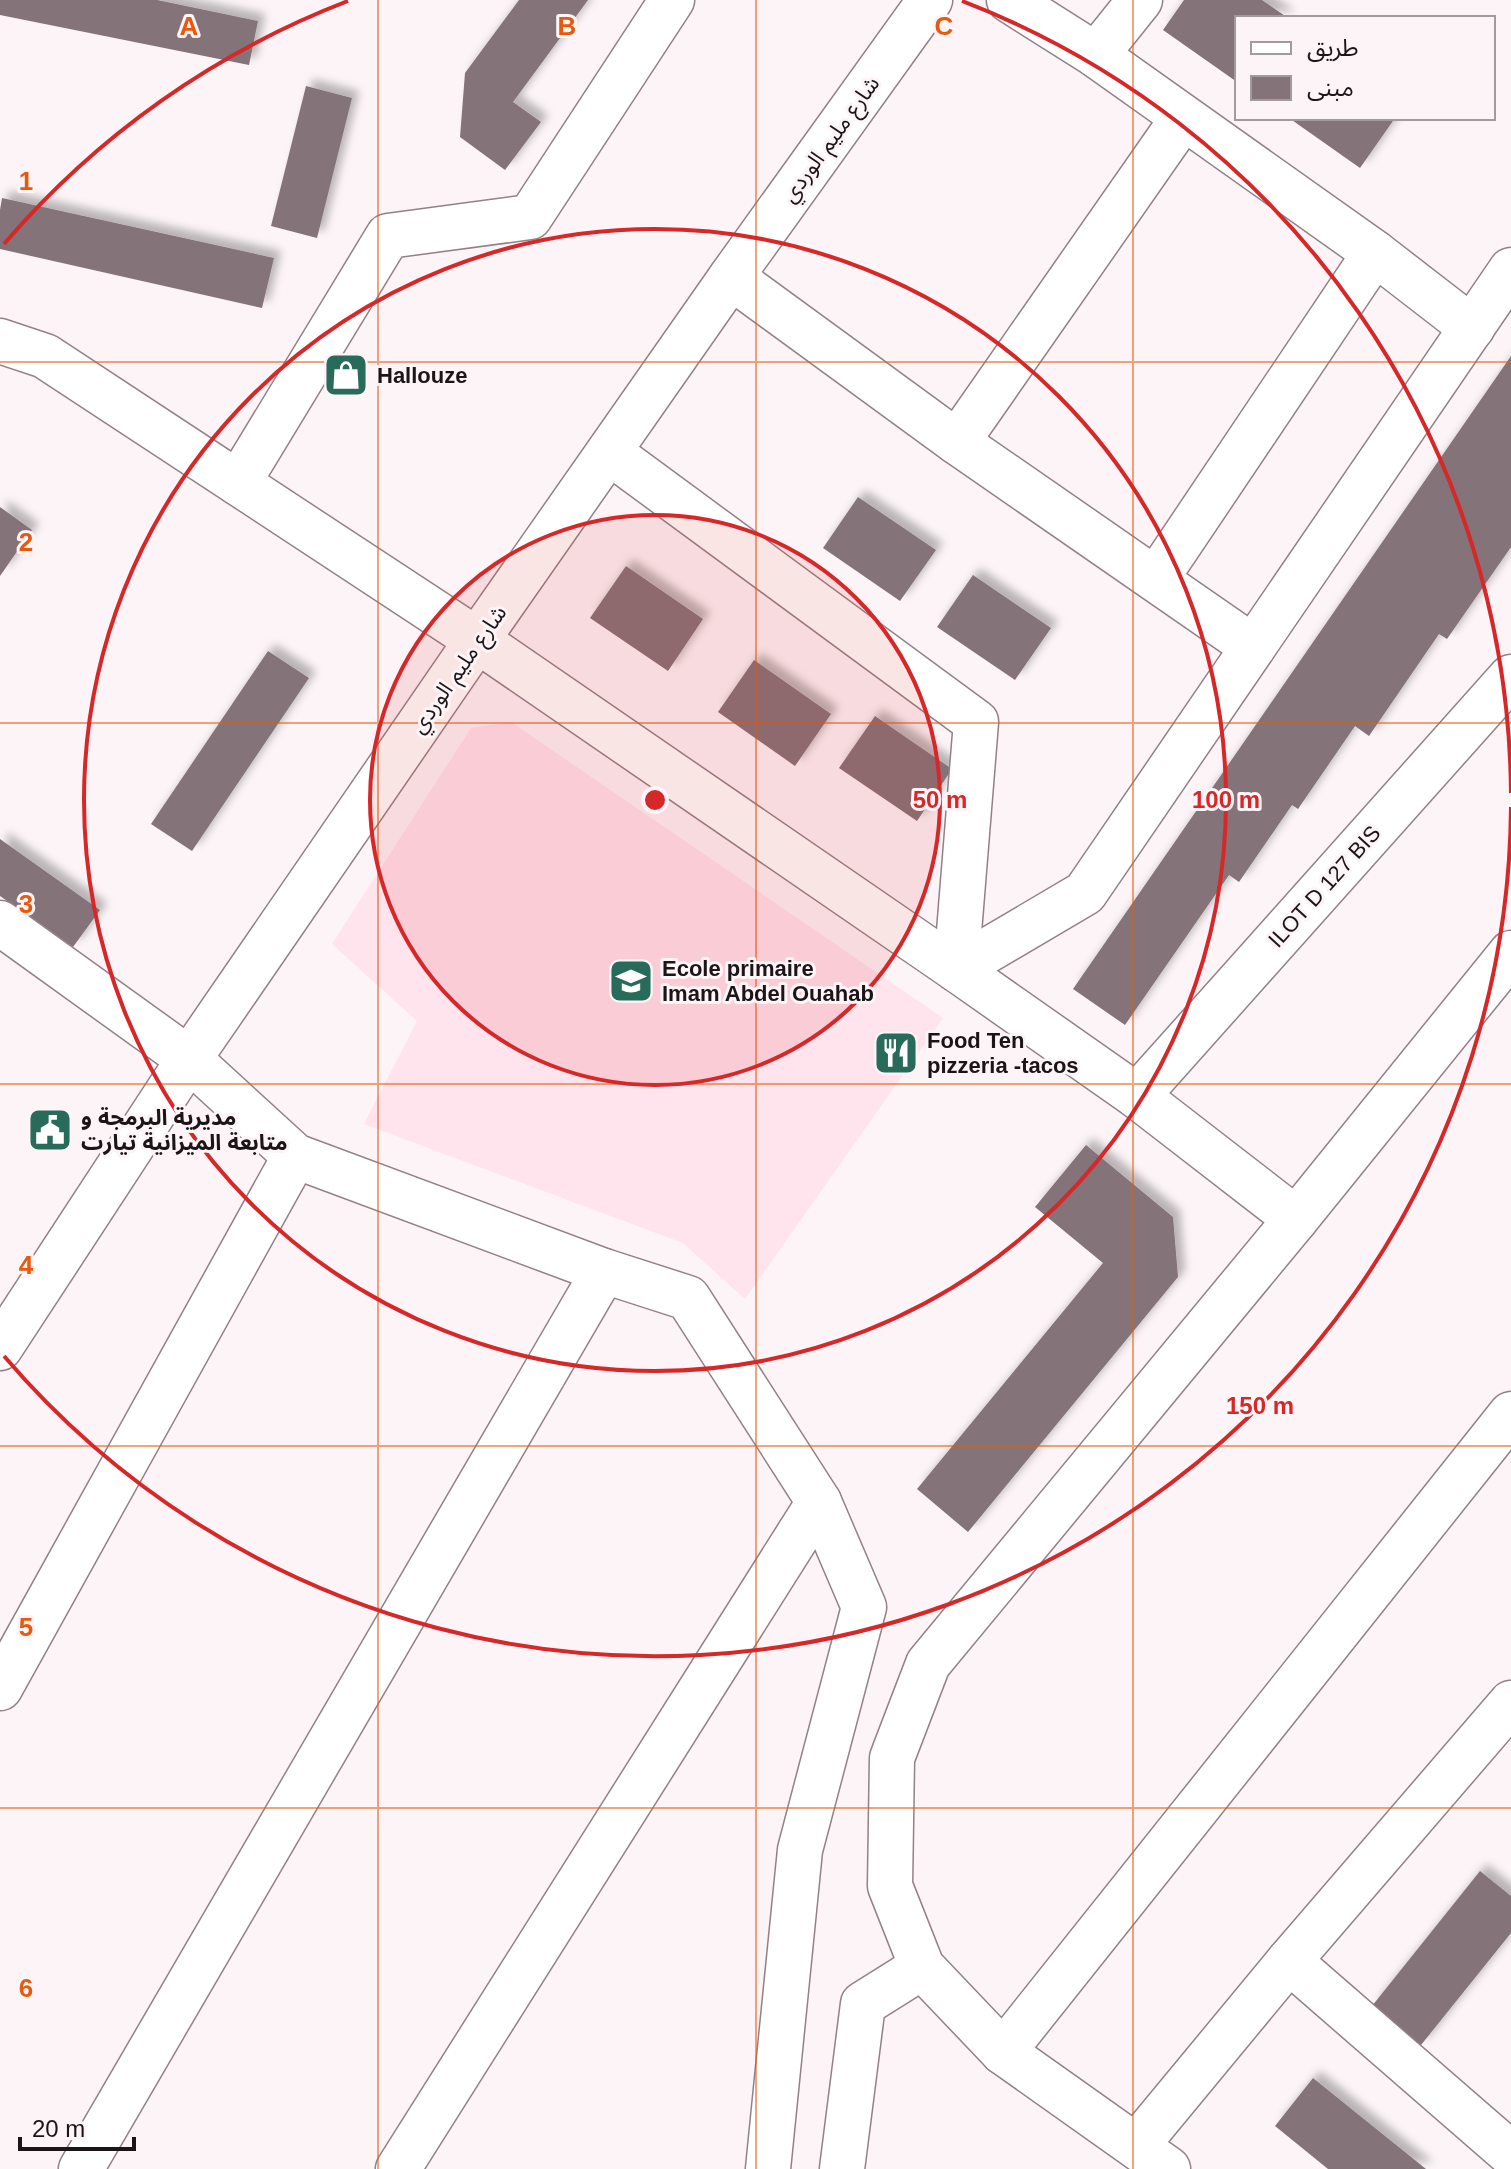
<svg xmlns="http://www.w3.org/2000/svg" width="1511" height="2169" font-family="Helvetica,'Noto Sans Arabic',sans-serif">
<style>
.built{fill:#ffe3ed}
.building{fill:#847379;filter:url(#shadow)}
.lines{fill:none;stroke-linecap:round;stroke-linejoin:round}
.minor-casing{stroke:#938188;stroke-width:47}
.minor{stroke:#fff;stroke-width:44}
.grid{fill:none;stroke:#e8590c;stroke-width:2;stroke-opacity:0.55}
.ring{fill:none;stroke:#d62828;stroke-width:4}
.labels{text-anchor:middle;stroke-width:6;stroke-linejoin:round;paint-order:stroke}
.street-label{font-size:22px;fill:#1b1517;stroke:#fcf4f7}
.poi-label{font-size:22px;font-weight:bold;fill:#1b1517;stroke:#fcf4f7;text-anchor:start}
.grid-label{font-size:26px;text-anchor:middle;font-weight:bold;fill:#e8590c;stroke:#fcf4f7;stroke-width:6;stroke-linejoin:round;paint-order:stroke}
.centre{fill:#d62828;stroke:#fcf4f7;stroke-width:4}
.ring-label{font-size:24px;text-anchor:middle;font-weight:bold;fill:#d62828;stroke:#fcf4f7;stroke-width:6;stroke-linejoin:round;paint-order:stroke}
</style>
<defs>
<filter id="shadow"><feDropShadow dx="7" dy="-7" stdDeviation="4" flood-color="#0004"/></filter>
</defs>
<rect width="100%" height="100%" fill="#fcf4f7"/>
<polygon class="built" points="511,722 943,1018 745,1299 683,1243 364,1124 417,1021 332,944 471,728"/>
<g class="building">
<polygon points="0,0 157,0 258,21 249,65 0,15"/>
<polygon points="519,0 588,0 513,102 541,122 505,170 460,137 465,73"/>
<polygon points="1184,0 1262,0 1288,18 1237,18 1237,82 1163,30"/>
<polygon points="306,86 352,98 317,238 271,226"/>
<polygon points="1289,118 1395,118 1360,168"/>
<polygon points="2,198 274,258 262,308 0,249 0,210"/>
<polygon points="1511,356 1511,547 1447,639 1439,634 1369,736 1355,726 1298,809 1292,805 1239,882 1229,875 1125,1025 1073,989"/>
<polygon points="858,497 936,550 900,601 823,548"/>
<polygon points="0,507 32,530 0,576"/>
<polygon points="626,566 703,619 668,671 590,618"/>
<polygon points="973,575 1051,628 1015,680 937,627"/>
<polygon points="268,651 309,678 192,851 151,824"/>
<polygon points="754,660 831,714 795,766 718,712"/>
<polygon points="875,716 952,769 917,821 839,768"/>
<polygon points="0,839 100,910 73,947 0,896"/>
<polygon points="1086,1145 1173,1217 1178,1277 968,1532 917,1489 1103,1263 1035,1207"/>
<polygon points="1480,1871 1511,1896 1511,1933 1421,2045 1372,2006"/>
<polygon points="1313,2078 1426,2169 1328,2169 1275,2126"/>
</g>
<g class="lines">
<g class="minor-casing">
<g id="minor">
<polyline points="1009,0 1096,55 1375,253 1472,328"/>
<polyline points="1096,55 1140,0"/>
<polyline points="731,277 957,442 1253,647"/>
<polyline points="0,341 45,356 477,640 956,969 1137,1096 1296,1219"/>
<polyline points="957,442 1183,118"/>
<polyline points="609,452 976,722 956,969"/>
<polyline points="238,483 388,236 530,217 672,0"/>
<polyline points="1156,579 1375,253"/>
<polyline points="0,923 189,1059 295,1156 604,1271 688,1298 819,1502 864,1607 800,1850 768,2169"/>
<polyline points="956,969 1085,893 1511,270"/>
<polyline points="1137,1096 1511,677"/>
<polyline points="0,1348 189,1059 477,640 731,277 930,0"/>
<polyline points="0,1688 295,1156"/>
<polyline points="1289,1961 1511,2154"/>
<polyline points="1003,2052 1511,1414"/>
<polyline points="1136,2146 1289,1961 1511,1703"/>
<polyline points="81,2169 604,1271"/>
<polyline points="398,2169 819,1502"/>
<polyline points="842,2169 863,2004 922,1967"/>
<polyline points="1168,2169 1003,2052 922,1967 890,1886 892,1758 928,1664 1296,1219 1511,953"/>
</g>
</g>
<use href="#minor" class="minor"/>
</g>
<path class="grid" d="M378 0V2169M756 0V2169M1133 0V2169M0 362H1511M0 723H1511M0 1084H1511M0 1446H1511M0 1808H1511"/>
<circle cx="655" cy="800" r="285" fill="#d62828" fill-opacity=".12"/>
<g class="ring">
<circle cx="655" cy="800" r="285"/>
<circle cx="655" cy="800" r="571"/>
<path d="M1511 807A856 856 0 0 1 4 1356M4 244A856 856 0 0 1 348 1M962 1A856 856 0 0 1 1511 793"/>
</g>
<defs>
<g id="shop-square" transform="scale(2.3)"><rect x="-9" y="-9" width="18" height="18" rx="4" fill="#296b5b" stroke="#fcf4f7"/><path d="M-5-2.5h2.3a2.7 3.5 0 0 1 5.4 0H5L5.5 6h-11ZM-1.5-2.5h3a1.5 2.3 0 0 0-3 0Z" fill="#fff"/></g>
<g id="school-square" transform="scale(2.3)"><rect x="-9" y="-9" width="18" height="18" rx="4" fill="#296b5b" stroke="#fcf4f7"/><path d="M0-5L7-2L0 1L-7-2ZM-4 1L0 2.5L4 1V4Q0 6-4 4Z" fill="#fff"/></g>
<g id="restaurant-square" transform="scale(2.3)"><rect x="-9" y="-9" width="18" height="18" rx="4" fill="#296b5b" stroke="#fcf4f7"/><path d="M-5-6h1v4h1v-4h1v4h1v-4h1v5L-1.5 .5V6h-2V.5L-5-1ZM5-6V6H3V1.5H1.5Q1.5-4 5-6Z" fill="#fff"/></g>
<g id="civic-square" transform="scale(2.3)"><rect x="-9" y="-9" width="18" height="18" rx="4" fill="#296b5b" stroke="#fcf4f7"/><path d="M-.6-6.5H3V-4.5H.6V-3L4-1V1h2V6H-6V1h2V-1L-.6-3ZM-1.2 2.5V6h2.4V2.5Z" fill="#fff"/></g>
</defs>
<g fill-rule="evenodd">
<use href="#shop-square" x="346" y="375"/>
<use href="#school-square" x="631" y="981"/>
<use href="#restaurant-square" x="896" y="1053"/>
<use href="#civic-square" x="50" y="1130"/>
</g>
<g class="labels">
<g class="street-label">
<text transform="translate(830 139) rotate(-54)" y="8">شارع مليم الوردي</text>
<text transform="translate(458 669) rotate(-55)" y="8">شارع مليم الوردي</text>
<text transform="translate(1324 886) rotate(-48)" y="8">ILOT D 127 BIS</text>
</g>
<g class="poi-label">
<text x="377" y="383">Hallouze</text>
<text x="662" y="976">Ecole primaire<tspan x="662" dy="25">Imam Abdel Ouahab</tspan></text>
<text x="927" y="1048">Food Ten<tspan x="927" dy="25">pizzeria -tacos</tspan></text>
<text x="81" y="1125">مديرية البرمجة و<tspan x="81" dy="25">متابعة الميزانية تيارت</tspan></text>
</g>
</g>
<g class="grid-label">
<text x="189" y="35">A</text>
<text x="567" y="35">B</text>
<text x="944" y="35">C</text>
<text x="26" y="190">1</text>
<text x="26" y="551">2</text>
<text x="26" y="913">3</text>
<text x="26" y="1274">4</text>
<text x="26" y="1636">5</text>
<text x="26" y="1997">6</text>
</g>
<circle cx="655" cy="800" r="12" class="centre"/>
<g class="ring-label">
<text x="940" y="808">50 m</text>
<text x="1226" y="808">100 m</text>
<text x="1260" y="1414">150 m</text>
</g>
<rect x="1235" y="16" width="260" height="104" fill="#fcf4f7" stroke="#a29b9d" stroke-width="2"/>
<rect x="1251" y="42" width="40" height="12" fill="#ffffff" stroke="#a29b9d" stroke-width="2"/>
<text x="1307" y="56" font-size="24" fill="#1b1517">طريق</text>
<rect x="1251" y="76" width="40" height="24" fill="#847379" stroke="#a29b9d" stroke-width="2"/>
<text x="1307" y="96" font-size="24" fill="#1b1517">مبنى</text>
<path d="M20 2137v12h114v-12" fill="none" stroke="#1b1517" stroke-width="4"/>
<text x="32" y="2137" font-size="24" fill="#1b1517" stroke="#fcf4f7" stroke-width="6" paint-order="stroke">20 m</text>
</svg>
